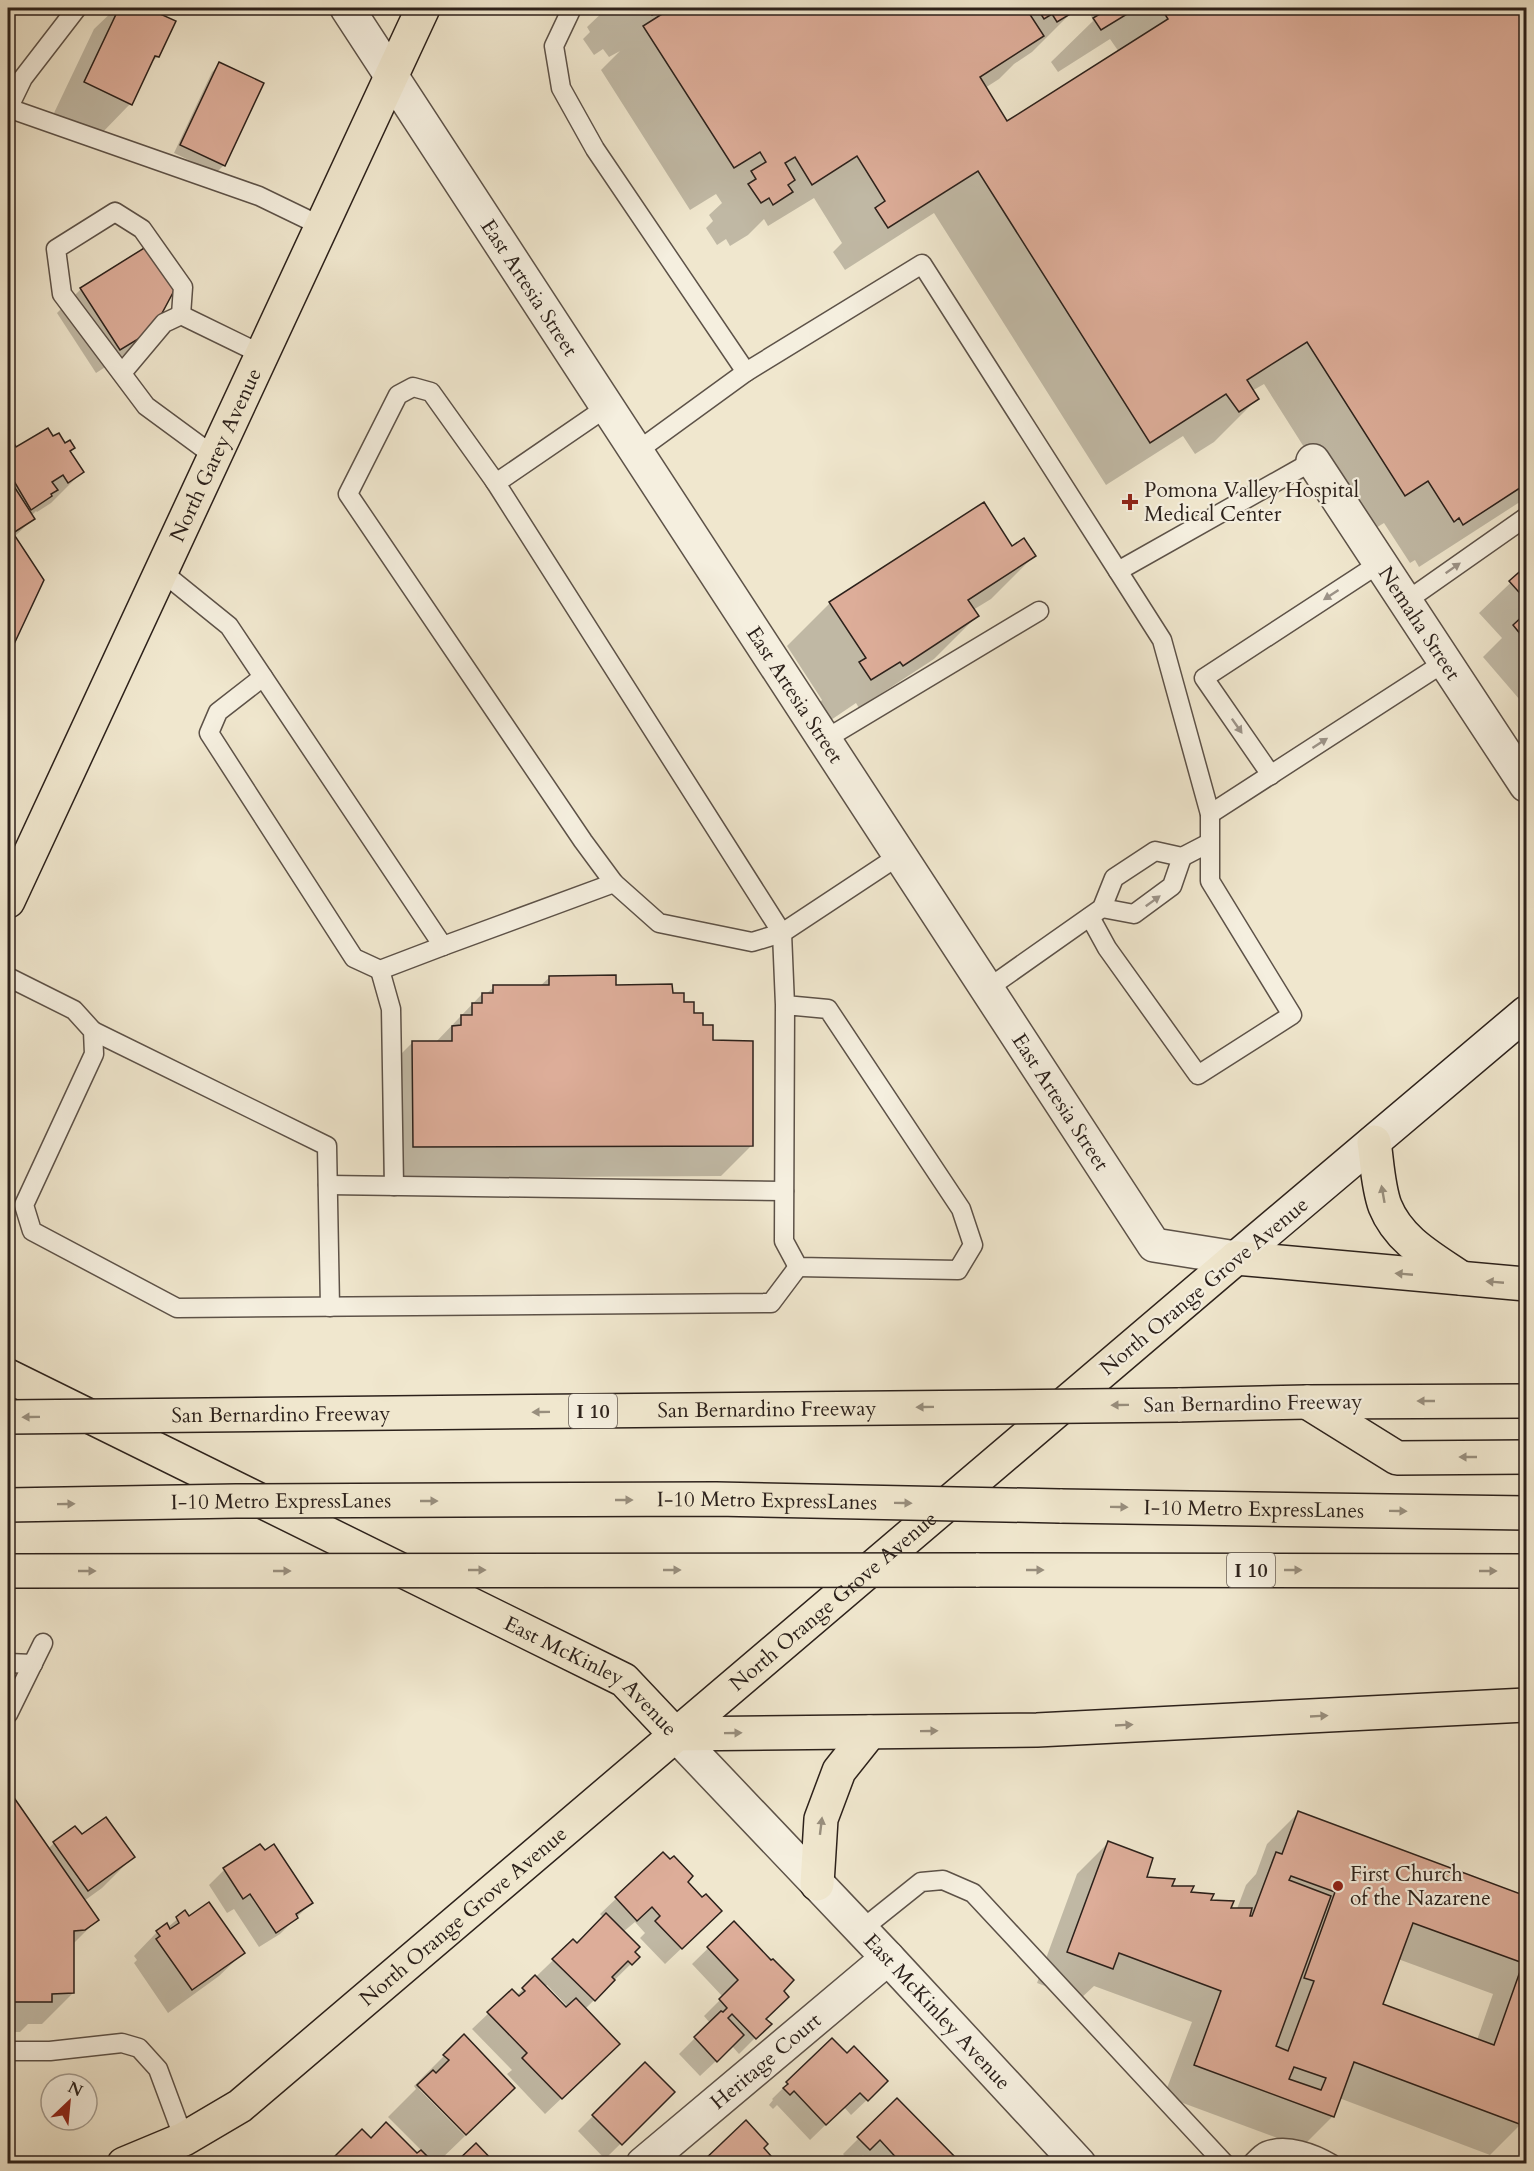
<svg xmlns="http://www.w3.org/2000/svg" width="1534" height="2171" font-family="Cardo,serif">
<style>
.shadow{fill:#0003;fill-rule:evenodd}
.building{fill:#ddad99;stroke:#2c211b;stroke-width:1.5;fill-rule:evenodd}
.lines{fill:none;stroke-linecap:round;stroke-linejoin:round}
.lane-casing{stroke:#5d5248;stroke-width:21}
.street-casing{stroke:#5d5248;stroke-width:36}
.secondary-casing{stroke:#2c211b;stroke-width:36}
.primary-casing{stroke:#2c211b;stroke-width:36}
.highway-casing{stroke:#2c211b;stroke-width:36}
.lane{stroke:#f5efdf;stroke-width:18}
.street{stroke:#f5efdf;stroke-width:33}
.secondary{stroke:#f5efdf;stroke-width:33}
.primary{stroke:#f0e7ce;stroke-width:33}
.highway{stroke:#f0e7ce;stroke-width:33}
.highway-bridge-casing{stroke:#2c211b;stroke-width:36;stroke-linecap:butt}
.highway-bridge{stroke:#f0e7ce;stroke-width:33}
.oneway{fill:#9b9287}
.oneway2{fill:#988e7d}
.poi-dot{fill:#8f2418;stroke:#f5efdf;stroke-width:2}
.labels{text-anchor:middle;stroke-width:4.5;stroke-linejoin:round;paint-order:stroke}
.shield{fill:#f5efdf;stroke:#685f56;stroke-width:1.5}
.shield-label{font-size:20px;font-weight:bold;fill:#2c211b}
.street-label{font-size:21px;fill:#2c211b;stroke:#f5efdf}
.poi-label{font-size:21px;fill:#2c211b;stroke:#f5efdf;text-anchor:start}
</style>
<rect width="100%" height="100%" fill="#f0e7ce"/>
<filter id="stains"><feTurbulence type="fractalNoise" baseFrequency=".00333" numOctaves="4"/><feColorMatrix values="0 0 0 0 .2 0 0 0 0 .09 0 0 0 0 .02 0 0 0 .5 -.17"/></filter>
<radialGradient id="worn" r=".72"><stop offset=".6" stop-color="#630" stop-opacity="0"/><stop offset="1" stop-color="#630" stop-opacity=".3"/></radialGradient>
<g class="shadow">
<polygon points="116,8 144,8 174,22 158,56 149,65 130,104 100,135 54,113 94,29"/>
<polygon points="607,8 1074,8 1075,9 1032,52 1014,64 999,79 985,88 1007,123 1119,52 1110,39 1058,72 1051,62 1093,21 1088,8 1526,8 1526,498 1419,567 1415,560 1410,563 1384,523 1361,537 1264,384 1252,391 1257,399 1214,442 1195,454 1183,436 1106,485 934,213 845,270 833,252 842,243 814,198 768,226 764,219 748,235 730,246 726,239 717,245 706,228 713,221 709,215 722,203 716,194 690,210 601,70 620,51 609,57 603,49 594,55 583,39 590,32 587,27"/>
<polygon points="220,64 224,165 216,173 174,153 212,72"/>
<polygon points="81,289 152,329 127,353 96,373 57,313"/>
<polygon points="53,438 69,451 82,472 51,503 37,512 36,511 31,516 33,519 14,537 42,580 8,653 8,446 12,443 16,449"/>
<polygon points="1012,548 1034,556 991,599 973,610 977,616 934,659 859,708 856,703 828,722 817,706 822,700 787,646 830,603"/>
<polygon points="1526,568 1526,707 1483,657 1502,638 1479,613"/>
<polygon points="550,977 671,994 683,1004 712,1042 752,1145 721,1176 383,1178 382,1073 413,1042 436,1042 482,994 486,994 494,987 540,986"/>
<polygon points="8,1791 48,1849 54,1843 133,1857 102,1888 84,1901 97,1920 72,1945 73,1993 42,2024 28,2024 20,2032 8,2032"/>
<path d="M1298 1813 1526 1898V2109L1521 2124 1490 2155 1339 2098 1333 2116 1302 2147 1164 2096 1192 2022 1094 1986 1080 1999 1037 1983 1077 1874 1108 1843 1145 1878 1228 1909H1237L1246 1885 1256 1874 1267 1844ZM1398 1959 1493 1994 1477 2040 1381 2005Z"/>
<path d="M663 1854 686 1882 704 1927 665 1964 640 1938 645 1933 635 1922 623 1932 633 1952 638 1957 585 2009 602 2060 545 2114 507 2074 512 2070 472 2029 512 1991 516 1996 573 1941 577 1945 604 1918 600 1914ZM547 1985 568 2007 566 2009 545 1987Z"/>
<polygon points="224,1870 311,1903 280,1934 259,1947 234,1909 227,1913 209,1885"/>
<polygon points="185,1913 189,1918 243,1953 219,1976 168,2013 134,1963 137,1960 134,1956 157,1932 168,1927"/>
<polygon points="734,1923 782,1990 765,2019 769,2024 739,2054 732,2046 700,2076 679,2054 710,2023 704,2016 723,1997 692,1964"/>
<polygon points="464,2036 513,2088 421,2087 419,2089 465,2136 436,2164 330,2164 362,2131 371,2140 417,2155 422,2151 388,2117 416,2089 414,2086"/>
<polygon points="832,2040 870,2097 851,2115 844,2107 810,2140 777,2105 773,2109 769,2105 773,2100 772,2099"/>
<polygon points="645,2064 673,2092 605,2159 578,2131"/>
<polygon points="897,2100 950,2164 872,2164 863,2155 852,2164 843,2154"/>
</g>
<g class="building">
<polygon points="119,8 147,8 176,21 159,57 155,56 132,105 84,82"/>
<polygon points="634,8 647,8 637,13"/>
<polygon points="647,8 664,8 652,15"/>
<polygon points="669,8 1030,8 1027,10 1044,36 980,77 1007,121 1168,19 1161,8 1526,8 1526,484 1463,525 1459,518 1454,522 1428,481 1405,496 1307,342 1247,380 1259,399 1239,412 1226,394 1150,443 978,171 888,228 875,208 885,201 857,156 812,185 795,157 785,163 795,180 788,185 793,192 773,205 769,198 761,203 748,184 756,179 751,171 766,162 760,152 734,168 643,26 670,9"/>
<polygon points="1037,8 1076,8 1077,10 1057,22 1052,14 1044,19"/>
<polygon points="1110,8 1137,8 1101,30 1093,18"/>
<polygon points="219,62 264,83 225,166 180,145"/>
<polygon points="149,245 176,287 153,330 120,350 80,288"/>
<polygon points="48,428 53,436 59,433 65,443 70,440 75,448 70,451 84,472 68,483 63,475 52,482 58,490 51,494 52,496 31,510 8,471 8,445 13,441 16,447"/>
<polygon points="8,477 35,519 13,533 44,580 8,657"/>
<polygon points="984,502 1012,546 1024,538 1036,556 968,600 979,616 903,666 900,662 871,680 859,662 866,658 829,602"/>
<polygon points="1526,566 1526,600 1509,581"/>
<polygon points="1526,613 1526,641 1513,625"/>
<polygon points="616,975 616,985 672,984 673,993 684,993 684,1002 694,1002 694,1013 703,1013 703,1025 713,1025 713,1040 753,1041 753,1146 413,1147 412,1041 452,1041 452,1026 461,1025 461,1015 472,1015 472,1003 482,1003 482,993 493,993 493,985 549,985 549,976"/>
<polygon points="8,1789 99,1920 85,1930 74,1931 74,1993 52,1994 52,2002 8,2002"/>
<path d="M1298 1811 1526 1896V2113L1522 2125 1354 2062 1334 2117 1194 2065 1221 1991 1119 1953 1113 1969 1067 1952 1108 1841 1153 1858 1147 1877 1175 1879 1172 1886H1194L1191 1892 1214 1894 1211 1900 1234 1901 1231 1908H1252L1250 1916H1252L1276 1852 1282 1854ZM1291 1876 1335 1892 1304 1978 1314 1981 1288 2051 1276 2046 1331 1896 1289 1880ZM1413 1923 1523 1963 1494 2045 1383 2004ZM1294 2067 1326 2078 1321 2090 1289 2079Z"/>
<polygon points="106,1817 135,1857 88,1891 53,1842 75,1826 82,1834"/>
<polygon points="260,1844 265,1850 274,1844 313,1903 296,1914 298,1918 276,1933 250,1894 243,1899 223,1868"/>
<polygon points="663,1852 670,1859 674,1856 693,1876 688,1882 702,1897 706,1894 722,1911 682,1949 655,1921 660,1916 652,1907 637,1921 615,1897"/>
<polygon points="209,1902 245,1953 192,1990 156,1939 160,1936 156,1931 167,1923 170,1929 179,1923 176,1917 185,1910 189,1916"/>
<polygon points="606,1913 640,1947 635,1952 640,1957 632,1965 628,1961 612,1977 615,1980 595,2001 552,1959 573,1939 577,1943"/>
<polygon points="734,1921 771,1960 773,1959 794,1980 784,1991 789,1997 766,2019 772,2024 756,2039 732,2014 728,2018 744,2035 717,2062 694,2037 721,2011 723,2012 727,2008 719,1999 738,1980 707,1947"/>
<polygon points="535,1975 566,2007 576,1998 620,2044 562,2099 522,2058 527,2053 487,2012 512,1989 519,1996 525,1991 522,1988"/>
<polygon points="464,2034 515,2088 466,2135 417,2085 433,2070 436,2073 449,2060 443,2055"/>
<polygon points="832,2038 847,2053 854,2046 888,2081 868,2101 860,2093 826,2125 794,2091 790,2095 783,2088 788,2084 786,2082"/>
<polygon points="645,2062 675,2092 622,2145 592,2115"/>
<polygon points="897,2098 957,2159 952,2164 902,2164 880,2140 870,2150 857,2137"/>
<polygon points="746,2120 768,2144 764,2148 778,2164 700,2164"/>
<polygon points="386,2122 417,2153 421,2150 435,2164 334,2164 331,2160 362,2129 371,2138"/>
<polygon points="476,2143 496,2164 454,2164"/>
</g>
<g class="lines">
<g class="lane-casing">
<g id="lane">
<polyline points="572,8 554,46 561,88 595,149 746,372"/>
<polyline points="8,108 259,196 321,226"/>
<polyline points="8,109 23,78 77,8"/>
<polyline points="181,315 183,287 142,229 115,212 56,249 62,294 146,406 214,456"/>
<polyline points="122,373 164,323 181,315 261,354"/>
<polyline points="607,407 496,483 431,392 413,387 398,395 348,494 583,841 614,883 659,923 752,942 782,933 900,855"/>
<polyline points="636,452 746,372 922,264 1118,571 1313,461"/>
<polyline points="494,480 782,933 785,1005 784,1241 798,1267 958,1270 973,1245 961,1209 828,1009 785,1005"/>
<polyline points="161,571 229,626 443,946 614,883"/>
<polyline points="1405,602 1526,517"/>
<polyline points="263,677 218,712 209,733 354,958 380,970 443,946"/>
<polyline points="824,740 1039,611"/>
<polyline points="1271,775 1204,678 1380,563"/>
<polyline points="1210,814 1445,662"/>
<polyline points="1102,908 1134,914 1172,886 1182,857"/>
<polyline points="1090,917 1107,948 1198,1075 1292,1015 1210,881 1210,814 1162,640 1118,571"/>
<polyline points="380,970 391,1009 394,1186"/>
<polyline points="8,977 74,1010 93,1031 94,1054 24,1205 32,1231 177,1308 771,1303 798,1267"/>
<polyline points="987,989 1102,908 1114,878 1155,851 1182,857 1209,843"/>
<polyline points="93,1031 327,1146 330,1307"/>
<polyline points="328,1185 784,1191"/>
<polyline points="8,1663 33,1664"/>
<polyline points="8,1714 43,1643"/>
<polyline points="861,1930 921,1882 943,1880 973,1893 1225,2164"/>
<polyline points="8,2051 50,2051 122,2043 139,2048 158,2069 184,2139"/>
<path d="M1251 2164C1256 2159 1261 2153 1266 2151 1287 2143 1314 2153 1332 2164"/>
</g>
</g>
<g class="street-casing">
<g id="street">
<path id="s1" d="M347 8 1154 1245 1236 1258"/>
<path id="s2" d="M1313 461 1526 785"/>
<path id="s3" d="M675 1734 888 1958 1079 2164"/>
<path id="s4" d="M643 2164 888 1958"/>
</g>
</g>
<g class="secondary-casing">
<polyline id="secondary" points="1236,1258 1526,1013"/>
</g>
<g class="primary-casing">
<g id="primary">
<path id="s5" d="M8 901 423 8"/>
<path id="s6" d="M8 1376 624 1680 675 1734"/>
<path id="s7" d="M124 2164 184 2139 240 2106 1236 1258"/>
</g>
</g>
<g class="highway-casing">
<g id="highway">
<path d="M1374 1142C1377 1162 1378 1187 1385 1206 1399 1241 1432 1258 1461 1278"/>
<polyline points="1236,1258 1526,1284"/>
<polyline points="1307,1402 1397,1458 1526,1457"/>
<polyline points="1178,1405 1307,1402 1526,1401"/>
<path id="s8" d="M1060 1506 1526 1513"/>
<polyline points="976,1570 1526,1571"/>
<polyline points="675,1734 1037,1730 1526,1705"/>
<polyline points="817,1884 821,1819 839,1771 870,1732"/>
</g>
</g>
<use href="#lane" class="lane"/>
<use href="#street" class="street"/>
<use href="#secondary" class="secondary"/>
<use href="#primary" class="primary"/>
<use href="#highway" class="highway"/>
<g class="highway-bridge-casing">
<g id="highway-bridge">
<path id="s9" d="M8 1417 1178 1405"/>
<path id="s10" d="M8 1505 236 1501 716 1499 1060 1506"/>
<polyline points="8,1571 976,1570"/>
</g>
</g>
<use href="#highway-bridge" class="highway-bridge"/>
</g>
<defs><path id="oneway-solid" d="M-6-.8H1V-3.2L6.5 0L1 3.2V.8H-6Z" transform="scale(1.5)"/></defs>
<g class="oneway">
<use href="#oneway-solid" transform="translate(1453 568) rotate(-35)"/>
<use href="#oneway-solid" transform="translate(1331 595) rotate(147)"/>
<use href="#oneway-solid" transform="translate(1237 726) rotate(55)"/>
<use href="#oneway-solid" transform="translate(1320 743) rotate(-33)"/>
<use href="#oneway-solid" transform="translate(1153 901) rotate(-36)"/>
</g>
<g class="oneway2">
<use href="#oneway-solid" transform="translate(1383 1194) rotate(-100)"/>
<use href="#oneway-solid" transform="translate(1404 1274) rotate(-175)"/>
<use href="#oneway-solid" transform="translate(1495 1282) rotate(-175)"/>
<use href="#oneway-solid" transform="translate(1426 1401) rotate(180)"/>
<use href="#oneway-solid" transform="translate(1120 1405) rotate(179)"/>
<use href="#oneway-solid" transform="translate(925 1407) rotate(179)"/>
<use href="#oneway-solid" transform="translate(541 1412) rotate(179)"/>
<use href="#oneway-solid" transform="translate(31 1417) rotate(179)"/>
<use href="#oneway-solid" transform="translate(1468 1457) rotate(180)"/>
<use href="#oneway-solid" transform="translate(624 1500)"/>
<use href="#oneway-solid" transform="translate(429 1501)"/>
<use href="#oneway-solid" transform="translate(903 1503) rotate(1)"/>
<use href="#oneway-solid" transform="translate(66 1504) rotate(-1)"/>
<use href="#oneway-solid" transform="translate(1119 1507) rotate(1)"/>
<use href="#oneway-solid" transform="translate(1398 1511) rotate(1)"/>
<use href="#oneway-solid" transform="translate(477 1570)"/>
<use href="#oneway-solid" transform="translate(672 1570)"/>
<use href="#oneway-solid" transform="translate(1035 1570)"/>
<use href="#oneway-solid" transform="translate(1293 1570)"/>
<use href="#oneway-solid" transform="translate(87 1571)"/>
<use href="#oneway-solid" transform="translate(282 1571)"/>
<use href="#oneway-solid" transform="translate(1488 1571)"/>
<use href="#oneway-solid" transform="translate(1319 1716) rotate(-3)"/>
<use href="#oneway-solid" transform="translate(1124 1725) rotate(-3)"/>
<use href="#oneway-solid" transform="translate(929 1731) rotate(-1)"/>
<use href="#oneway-solid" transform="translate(733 1733) rotate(-1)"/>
<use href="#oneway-solid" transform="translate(821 1826) rotate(-83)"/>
</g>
<g class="poi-dot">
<path d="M1127 493h6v6h6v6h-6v6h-6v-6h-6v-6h6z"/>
<circle cx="1338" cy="1886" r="6"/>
</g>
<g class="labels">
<g class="shield">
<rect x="569" y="1394" width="48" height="34" rx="4.5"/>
<rect x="1227" y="1553" width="48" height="34" rx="4.5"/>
</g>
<g class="shield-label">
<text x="593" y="1418">I 10</text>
<text x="1251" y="1577">I 10</text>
</g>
<g class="street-label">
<text dy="7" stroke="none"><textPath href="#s1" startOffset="334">East Artesia Street</textPath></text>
<text dy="7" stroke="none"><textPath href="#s5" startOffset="492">North Garey Avenue</textPath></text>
<text dy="7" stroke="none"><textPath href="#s2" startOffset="194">Nemaha Street</textPath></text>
<text dy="7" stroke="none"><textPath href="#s1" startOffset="820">East Artesia Street</textPath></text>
<text dy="7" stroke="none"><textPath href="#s1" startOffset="1306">East Artesia Street</textPath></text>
<text transform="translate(1204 1286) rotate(-40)" y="7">North Orange Grove Avenue</text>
<text transform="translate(1253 1403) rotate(-1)" y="7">San Bernardino Freeway</text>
<text dy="7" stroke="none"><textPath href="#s9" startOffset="759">San Bernardino Freeway</textPath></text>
<text dy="7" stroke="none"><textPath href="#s9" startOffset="273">San Bernardino Freeway</textPath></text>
<text dy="7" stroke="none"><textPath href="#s10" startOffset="759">I-10 Metro ExpressLanes</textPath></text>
<text dy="7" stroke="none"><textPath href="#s10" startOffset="273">I-10 Metro ExpressLanes</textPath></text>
<text dy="7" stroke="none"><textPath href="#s8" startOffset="194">I-10 Metro ExpressLanes</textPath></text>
<text dy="7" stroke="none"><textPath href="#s7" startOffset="909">North Orange Grove Avenue</textPath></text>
<text dy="7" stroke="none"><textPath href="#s6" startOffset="657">East McKinley Avenue</textPath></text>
<text dy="7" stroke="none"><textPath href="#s7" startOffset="423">North Orange Grove Avenue</textPath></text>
<text dy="7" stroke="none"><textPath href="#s3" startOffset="382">East McKinley Avenue</textPath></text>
<text dy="7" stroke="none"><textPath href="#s4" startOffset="160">Heritage Court</textPath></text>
</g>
<g class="poi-label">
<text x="1144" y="497">Pomona Valley Hospital<tspan x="1144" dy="24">Medical Center</tspan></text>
<text x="1350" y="1881">First Church<tspan x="1350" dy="24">of the Nazarene</tspan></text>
</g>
</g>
<rect width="1534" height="2171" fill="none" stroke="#f0e7ce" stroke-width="30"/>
<rect x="9" y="9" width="1516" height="2153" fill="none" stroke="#2c211b" stroke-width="3"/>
<rect x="15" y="15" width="1504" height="2141" fill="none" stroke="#2c211b" stroke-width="1.5"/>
<g transform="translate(69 2102) rotate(26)"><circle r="28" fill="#f5efdf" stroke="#a59d91" stroke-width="1.5"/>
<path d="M0-4.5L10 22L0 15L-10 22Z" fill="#8f2418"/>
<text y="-9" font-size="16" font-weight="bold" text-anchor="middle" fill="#2c211b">N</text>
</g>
<rect width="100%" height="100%" filter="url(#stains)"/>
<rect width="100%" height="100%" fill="url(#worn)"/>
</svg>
